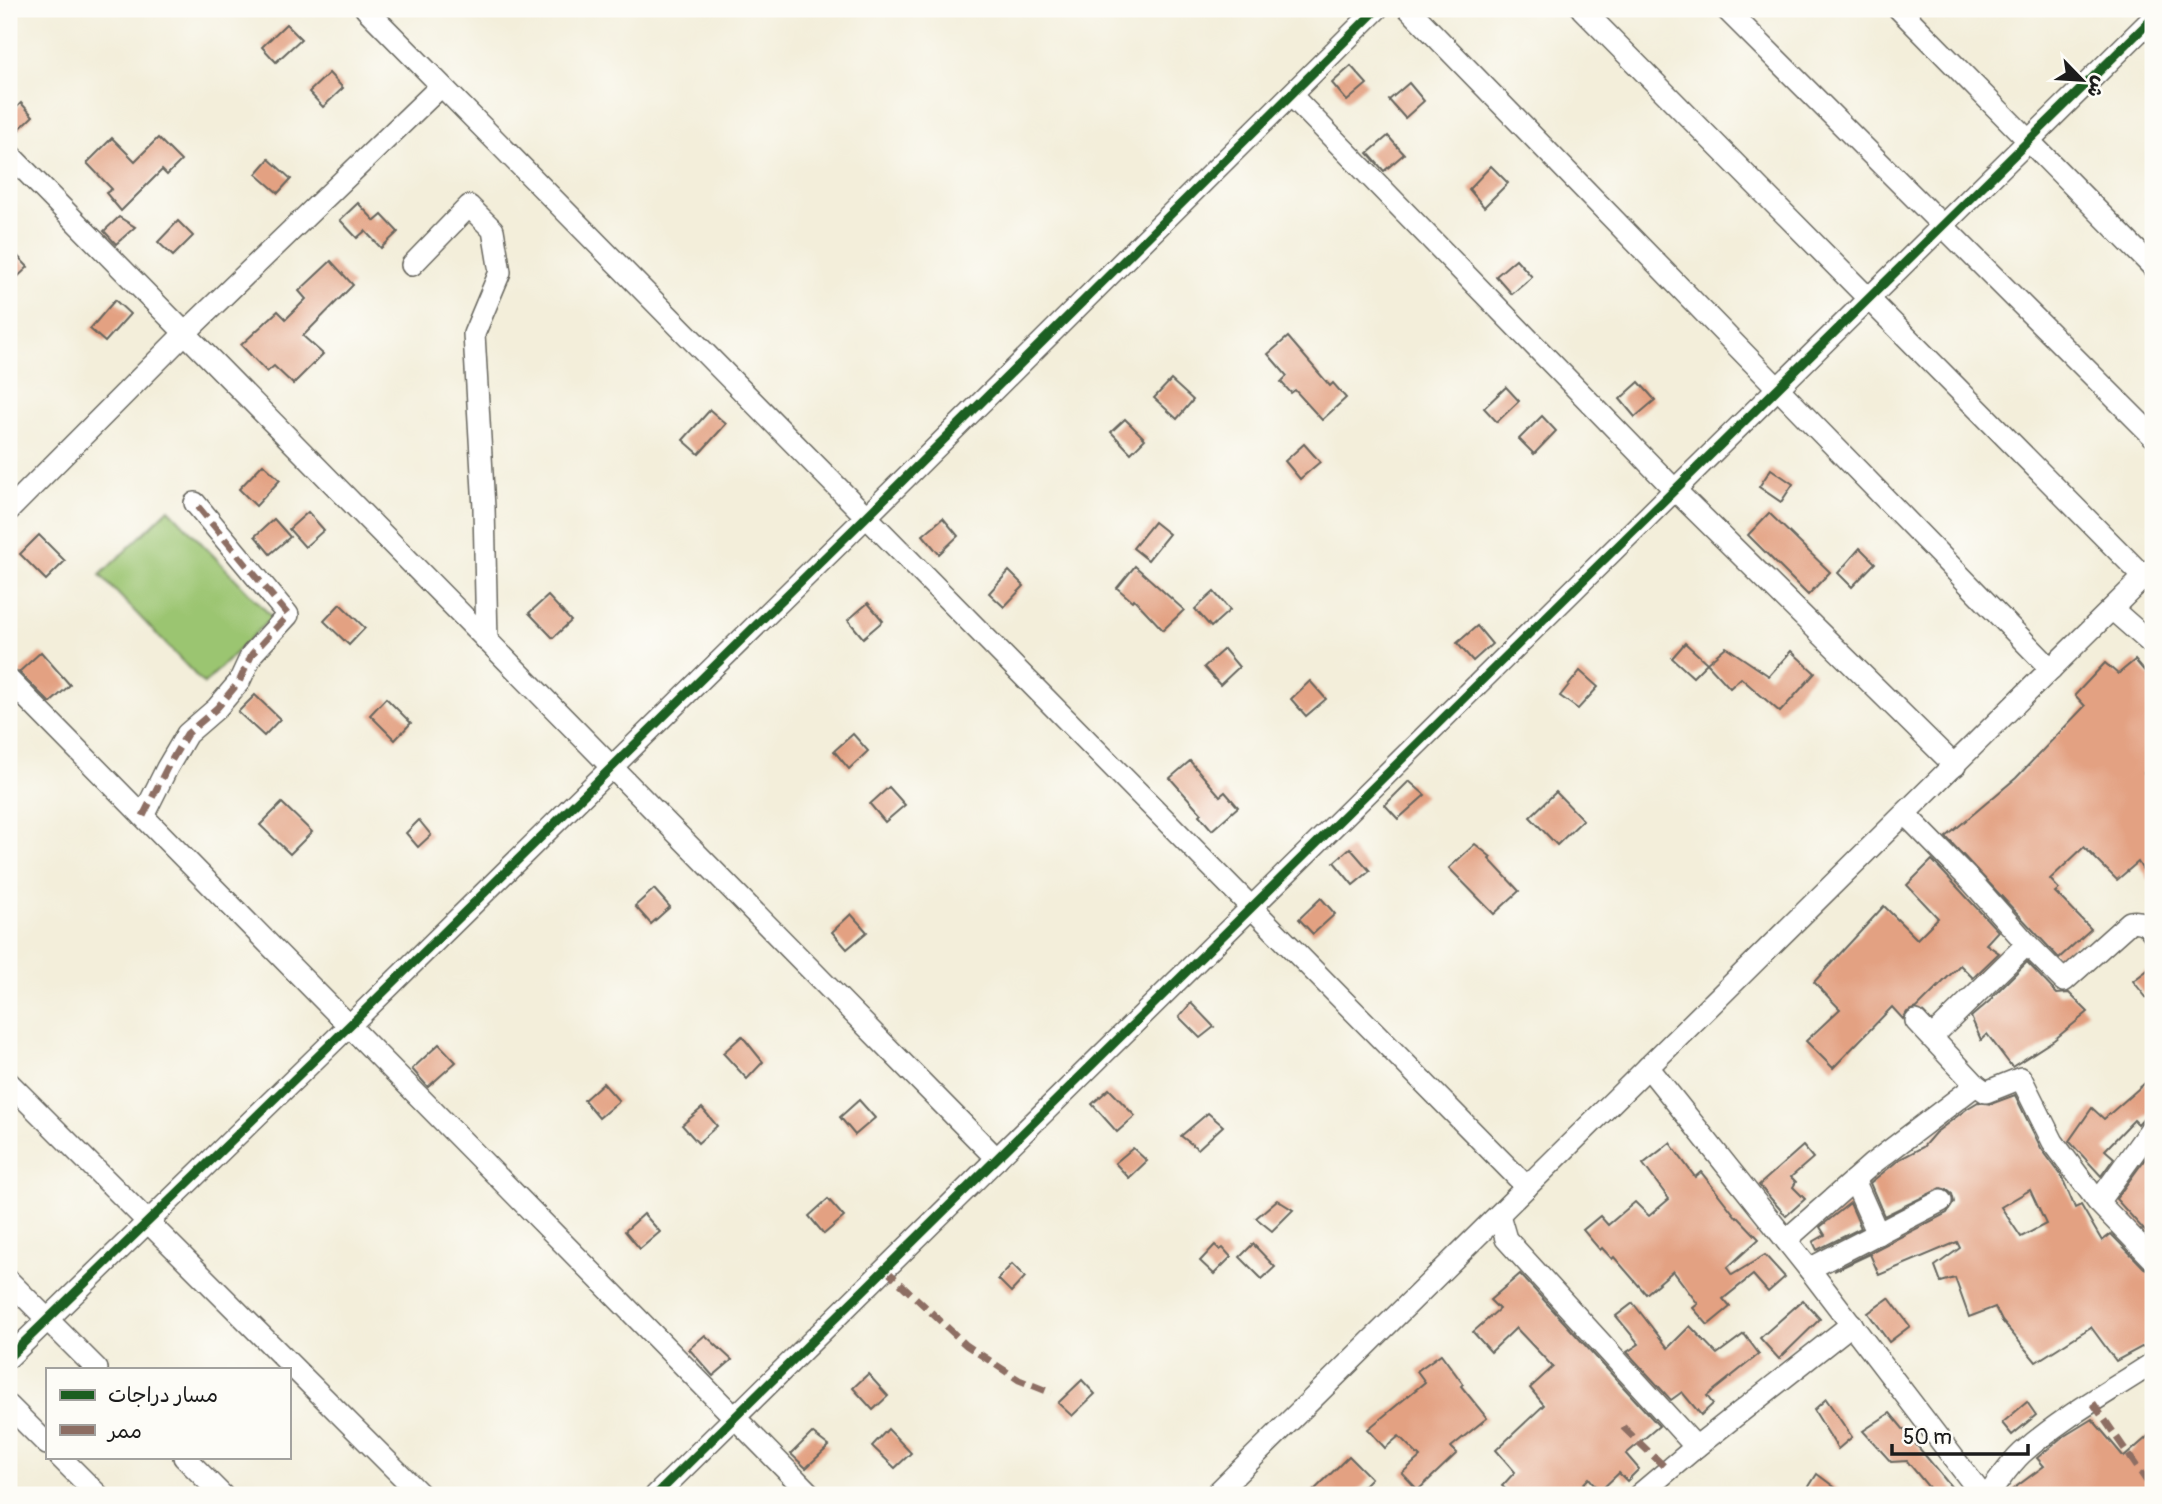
<svg xmlns="http://www.w3.org/2000/svg" width="2162" height="1504" font-family="Pangolin,'Playpen Sans Arabic',sans-serif">
<style>
.green{fill:#9bc571;stroke:#5c7046;stroke-width:2}
.building{fill:#e3a182;fill-rule:evenodd}
.lines{fill:none;stroke-linecap:round;stroke-linejoin:round}
.minor-casing{stroke:#67665e;stroke-width:24}
.minor{stroke:#fff;stroke-width:21}
.quiet{stroke:#8d6e63;stroke-width:7;stroke-dasharray:14 7;stroke-linecap:butt}
.cycleway-casing{stroke:#fdfcf7;stroke-width:13}
.cycleway{stroke:#1b5e20;stroke-width:9}
</style>
<rect width="100%" height="100%" fill="#fdfcf7"/>
<filter id="ink" filterUnits="userSpaceOnUse"><feTurbulence type="fractalNoise" baseFrequency=".0143" numOctaves="2"/><feDisplacementMap in="SourceGraphic" scale="14" xChannelSelector="R" yChannelSelector="G"/><feConvolveMatrix kernelMatrix="1 2 1 2 8 2 1 2 1" color-interpolation-filters="sRGB"/></filter>
<filter id="wash" filterUnits="userSpaceOnUse"><feTurbulence type="fractalNoise" baseFrequency=".00686" numOctaves="4" result="noise"/><feDisplacementMap in="SourceGraphic" scale="28" xChannelSelector="R" yChannelSelector="G"/><feGaussianBlur stdDeviation="1.57" result="paint"/><feColorMatrix in="noise" values="0 0 0 0 0 0 0 0 0 0 0 0 0 0 0 0 0 1.4 0 .05"/><feComposite in="paint" operator="in"/></filter>
<g filter="url(#wash)">
<rect width="100%" height="100%" fill="#f3eeda"/>
<polygon class="green" points="169,509 272,617 204,684 100,575"/>
<g id="blocks">
<g class="building">
<polygon points="286,24 301,39 276,62 262,47"/>
<polygon points="1351,66 1367,84 1347,101 1332,83"/>
<polygon points="329,73 343,88 323,107 309,92"/>
<polygon points="1409,83 1424,101 1405,118 1389,100"/>
<polygon points="21,103 33,116 9,139 9,115"/>
<polygon points="1388,136 1404,154 1384,171 1368,153"/>
<polygon points="112,138 135,161 158,138 181,161 167,175 162,170 121,211 106,193 112,189 87,163"/>
<polygon points="269,159 291,179 278,193 256,174"/>
<polygon points="1491,166 1508,183 1484,207 1469,189"/>
<polygon points="358,203 375,221 382,215 398,232 381,248 365,231 357,238 340,220"/>
<polygon points="119,217 135,227 116,244 104,231"/>
<polygon points="178,221 193,236 173,256 158,242"/>
<polygon points="9,247 28,267 9,285"/>
<polygon points="1516,259 1532,277 1512,294 1496,276"/>
<polygon points="331,261 353,285 303,336 323,354 293,384 274,366 267,372 241,345 278,311 286,319 306,299 299,291"/>
<polygon points="115,300 130,314 105,342 90,329"/>
<polygon points="1288,337 1330,386 1333,383 1346,398 1322,420 1295,390 1291,393 1281,382 1287,376 1268,354"/>
<polygon points="1171,380 1193,400 1177,419 1154,398"/>
<polygon points="1639,382 1655,400 1635,417 1620,399"/>
<polygon points="1506,387 1519,401 1497,422 1484,408"/>
<polygon points="710,410 726,424 699,454 683,440"/>
<polygon points="1542,416 1556,431 1534,454 1519,439"/>
<polygon points="1125,419 1145,439 1131,453 1111,432"/>
<polygon points="1304,444 1320,462 1300,479 1285,461"/>
<polygon points="263,464 280,480 256,506 239,489"/>
<polygon points="1771,469 1793,484 1781,502 1759,487"/>
<polygon points="308,512 324,530 305,547 289,529"/>
<polygon points="1769,513 1830,572 1808,595 1748,535"/>
<polygon points="943,518 958,536 939,554 923,535"/>
<polygon points="274,519 290,537 270,554 255,536"/>
<polygon points="1154,522 1169,534 1148,560 1133,548"/>
<polygon points="39,535 65,561 46,580 20,554"/>
<polygon points="1860,548 1875,563 1852,587 1838,573"/>
<polygon points="1135,566 1184,610 1163,630 1134,599 1132,601 1117,588"/>
<polygon points="1009,571 1024,586 1004,607 989,593"/>
<polygon points="1214,592 1230,610 1211,627 1195,609"/>
<polygon points="548,596 571,621 553,638 529,613"/>
<polygon points="868,603 883,621 863,638 848,620"/>
<polygon points="340,604 365,628 349,645 324,621"/>
<polygon points="1477,626 1492,644 1473,661 1457,643"/>
<polygon points="1685,643 1707,663 1693,677 1672,658"/>
<polygon points="1726,647 1769,676 1791,651 1815,673 1780,712 1741,678 1730,688 1707,663"/>
<polygon points="1224,649 1239,667 1220,685 1204,667"/>
<polygon points="41,652 70,685 50,703 19,672"/>
<polygon points="2135,660 2153,681 2153,764 2144,773 2153,782 2153,886 2138,862 2117,880 2084,847 2050,879 2059,889 2055,892 2091,929 2059,958 1946,837 2016,778 2085,706 2075,695 2105,663 2118,674"/>
<polygon points="1580,671 1598,687 1578,709 1560,696"/>
<polygon points="1310,681 1326,699 1306,716 1291,699"/>
<polygon points="255,695 280,719 264,736 238,712"/>
<polygon points="386,698 411,723 395,740 370,715"/>
<polygon points="853,734 868,751 849,769 834,751"/>
<polygon points="1190,761 1220,796 1225,792 1238,807 1212,830 1199,815 1201,813 1170,778"/>
<polygon points="1409,781 1425,795 1398,819 1385,805"/>
<polygon points="889,787 905,805 885,822 870,804"/>
<polygon points="1556,792 1583,820 1557,845 1530,817"/>
<polygon points="282,803 312,832 290,854 260,825"/>
<polygon points="419,820 431,835 418,847 406,833"/>
<polygon points="1475,844 1491,857 1489,859 1519,891 1494,914 1449,868"/>
<polygon points="1350,848 1370,871 1353,885 1334,862"/>
<polygon points="1932,860 1998,931 1986,944 1999,953 1973,978 1960,965 1917,1008 1907,1012 1903,1019 1892,1007 1833,1068 1806,1041 1840,1009 1814,982 1884,906 1917,939 1938,918 1907,885"/>
<polygon points="654,889 670,907 651,924 635,906"/>
<polygon points="1321,898 1335,914 1313,934 1299,919"/>
<polygon points="851,914 867,932 847,949 832,932"/>
<polygon points="2027,962 2057,994 2069,993 2088,1012 2054,1040 2012,1067 1987,1034 1981,1040 1971,1017 1993,998 1992,997"/>
<polygon points="2153,966 2153,1006 2133,981"/>
<polygon points="1191,1003 1214,1027 1200,1038 1179,1017"/>
<polygon points="742,1036 763,1062 747,1079 723,1053"/>
<polygon points="439,1044 456,1062 428,1087 412,1069"/>
<polygon points="2153,1076 2153,1113 2147,1114 2138,1124 2134,1120 2105,1150 2114,1158 2101,1176 2069,1141 2092,1108 2104,1119"/>
<polygon points="603,1083 619,1101 599,1118 584,1100"/>
<polygon points="1109,1089 1135,1116 1117,1132 1092,1104"/>
<path d="M2015 1095 2041 1148 2061 1175 2075 1208 2081 1205 2102 1241 2111 1234 2144 1268 2153 1272V1341L2116 1361 2091 1327 2036 1362 2002 1321 1995 1307 1969 1317 1955 1278 1941 1282 1935 1266 1960 1248 1957 1242 1879 1275 1870 1254 1834 1271 1947 1213 1954 1202 1952 1194 1947 1190 1941 1188 1884 1216 1870 1183 1900 1159 1923 1147 1935 1133 1968 1108 1978 1102 1991 1104ZM2030 1190 2046 1224 2021 1237 2001 1207Z"/>
<polygon points="859,1100 875,1118 855,1135 840,1117"/>
<polygon points="702,1108 717,1126 698,1143 682,1125"/>
<polygon points="1208,1113 1223,1126 1198,1149 1181,1136"/>
<polygon points="1670,1143 1695,1177 1701,1172 1737,1218 1738,1217 1759,1239 1727,1268 1732,1275 1765,1255 1785,1277 1768,1292 1753,1275 1723,1299 1730,1307 1708,1325 1693,1308 1698,1304 1673,1271 1646,1294 1614,1257 1612,1259 1602,1248 1600,1250 1583,1230 1600,1216 1608,1225 1635,1202 1649,1216 1669,1199 1643,1164"/>
<polygon points="1803,1146 1813,1158 1791,1177 1796,1182 1793,1187 1805,1199 1786,1216 1759,1185"/>
<polygon points="1133,1148 1147,1161 1129,1178 1115,1163"/>
<polygon points="2153,1148 2153,1240 2116,1199"/>
<polygon points="828,1199 844,1217 824,1234 809,1216"/>
<polygon points="1277,1200 1293,1210 1272,1231 1256,1218"/>
<polygon points="1850,1203 1861,1228 1817,1250 1813,1242 1825,1235 1820,1227"/>
<polygon points="644,1214 660,1232 640,1249 625,1231"/>
<polygon points="1253,1244 1275,1267 1262,1279 1240,1257"/>
<polygon points="1215,1245 1220,1250 1223,1248 1231,1257 1214,1274 1200,1261"/>
<polygon points="1012,1264 1025,1277 1011,1292 998,1279"/>
<polygon points="1520,1274 1659,1426 1626,1454 1639,1469 1627,1481 1619,1473 1600,1491 1589,1478 1573,1495 1512,1495 1502,1486 1515,1472 1496,1450 1544,1405 1530,1388 1553,1367 1516,1328 1491,1352 1473,1332 1499,1309 1490,1300"/>
<polygon points="1889,1298 1910,1326 1889,1342 1868,1313"/>
<polygon points="1803,1300 1820,1319 1779,1359 1760,1338"/>
<polygon points="1633,1303 1668,1348 1690,1326 1717,1354 1744,1334 1759,1354 1707,1396 1713,1404 1701,1415 1682,1392 1671,1400 1627,1352 1639,1344 1616,1316"/>
<polygon points="705,1335 732,1360 713,1376 689,1349"/>
<polygon points="1441,1354 1463,1384 1461,1386 1487,1418 1451,1447 1457,1453 1418,1490 1402,1473 1420,1457 1399,1436 1385,1448 1368,1429 1425,1382 1417,1371"/>
<polygon points="868,1374 888,1396 873,1410 853,1388"/>
<polygon points="1082,1380 1095,1394 1072,1416 1058,1403"/>
<polygon points="1826,1399 1852,1437 1838,1449 1814,1410"/>
<polygon points="2027,1402 2036,1415 2012,1435 2002,1423"/>
<polygon points="1890,1413 1958,1495 1935,1495 1907,1461 1891,1462 1863,1431"/>
<polygon points="2092,1419 2124,1457 2153,1432 2153,1495 2005,1495 2044,1466 2037,1458 2061,1438"/>
<polygon points="888,1429 911,1453 895,1468 872,1446"/>
<polygon points="812,1433 829,1446 806,1468 791,1454"/>
<polygon points="1349,1456 1371,1478 1354,1495 1309,1495"/>
<polygon points="1817,1474 1845,1495 1817,1495 1808,1488"/>
</g>
</g>
</g>
<g filter="url(#ink)">
<use href="#blocks" fill-opacity="0" stroke="#67665e" stroke-width="2"/>
<g class="lines">
<g class="minor-casing">
<g id="minor">
<polyline points="366,9 1527,1187"/>
<polyline points="1409,9 2051,669"/>
<polyline points="1582,9 2144,577"/>
<polyline points="1726,9 2153,436"/>
<polyline points="1899,9 2153,267"/>
<polyline points="1291,95 1675,490 1955,766"/>
<polyline points="9,154 997,1159"/>
<polyline points="412,265 469,206 493,230 500,272 474,334 484,508 487,641"/>
<polyline points="9,510 185,333 441,86"/>
<polyline points="2112,609 2153,645"/>
<polyline points="9,680 811,1495"/>
<polyline points="1905,814 1972,882 2027,944 1932,1037"/>
<polyline points="143,816 167,768 187,734 217,708 239,682 252,654 288,615 195,503"/>
<path d="M2027 944 2064 981 2130 922C2140 920 2148 924 2153 933"/>
<polyline points="1916,1021 1976,1085 1986,1092 2021,1078 2053,1142 2098,1202"/>
<polyline points="1648,1067 1809,1269 1982,1495"/>
<polyline points="9,1083 421,1495"/>
<polyline points="2153,1126 2098,1202 2153,1259"/>
<polyline points="1854,1180 1878,1234"/>
<polyline points="1499,1215 1506,1239 1696,1447"/>
<polyline points="1786,1240 1872,1164 1976,1085"/>
<polyline points="1809,1269 1941,1201"/>
<polyline points="9,1281 97,1369"/>
<polyline points="9,1357 349,1026 866,517 1377,9"/>
<polyline points="9,1406 47,1444"/>
<polyline points="60,1457 98,1495"/>
<polyline points="184,1457 222,1495"/>
<polyline points="656,1495 2153,18"/>
<polyline points="1215,1495 2153,568"/>
<polyline points="1639,1495 1696,1447 1852,1324"/>
<path d="M1988 1495C1999 1481 2009 1465 2022 1453 2062 1417 2109 1392 2153 1363"/>
</g>
</g>
<use href="#minor" class="minor"/>
<g class="quiet">
<polyline points="143,816 167,768 187,734 217,708 239,682 252,654 288,615 195,503"/>
<polyline points="885,1269 966,1345 1019,1380 1052,1393"/>
<polyline points="2093,1403 2153,1490"/>
<polyline points="1623,1427 1668,1470"/>
</g>
<g class="cycleway-casing">
<g id="cycleway">
<polyline points="9,1357 349,1026 866,517 1377,9"/>
<polyline points="656,1495 2153,18"/>
</g>
</g>
<use href="#cycleway" class="cycleway"/>
</g>
</g>
<rect width="2162" height="1504" fill="none" stroke="#fdfcf7" stroke-width="35"/>
<rect x="46" y="1368" width="245" height="91" fill="#fdfcf7" stroke="#a3a29f" stroke-width="2"/>
<rect x="60" y="1390" width="35" height="10" fill="#1b5e20" stroke="#a3a29f" stroke-width="2"/>
<text x="108" y="1402" font-size="21" fill="#1c1c1c">مسار دراجات</text>
<rect x="60" y="1425" width="35" height="10" fill="#8d6e63" stroke="#a3a29f" stroke-width="2"/>
<text x="108" y="1438" font-size="21" fill="#1c1c1c">ممر</text>
<g transform="translate(2082 80) rotate(115)" stroke="#fdfcf7" stroke-width="5" paint-order="stroke">
<path d="M0-5L12 26L0 18L-12 26Z" fill="#1c1c1c"/>
<text y="-10" font-size="19" font-weight="bold" text-anchor="middle" fill="#1c1c1c">ش</text>
</g>
<path d="M1892 1444v10h136v-10" fill="none" stroke="#1c1c1c" stroke-width="3.5"/>
<text x="1903" y="1444" font-size="21" fill="#1c1c1c" stroke="#fdfcf7" stroke-width="5" paint-order="stroke">50 m</text>
</svg>
